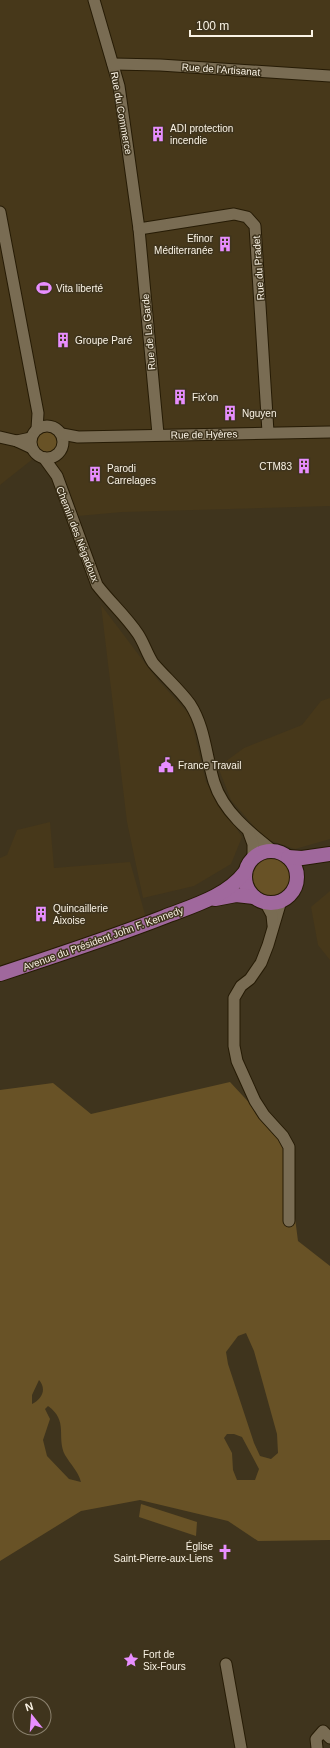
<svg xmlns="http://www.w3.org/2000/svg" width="330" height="1748" font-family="Helvetica,sans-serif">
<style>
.built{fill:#47381a}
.green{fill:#685226;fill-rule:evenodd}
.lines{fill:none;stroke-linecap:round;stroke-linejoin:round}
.minor-casing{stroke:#261b05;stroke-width:13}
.major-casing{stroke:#261b05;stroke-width:16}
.minor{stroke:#796c53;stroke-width:11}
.major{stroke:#a0689d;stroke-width:14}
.labels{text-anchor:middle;stroke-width:3;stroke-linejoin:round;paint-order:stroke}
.street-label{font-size:10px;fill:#faf3e5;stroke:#3f341d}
.poi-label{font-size:10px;fill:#faf3e5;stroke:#3f341d;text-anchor:start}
</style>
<rect width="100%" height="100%" fill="#3f341d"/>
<g class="built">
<polygon points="0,0 330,0 330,506 122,512 67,517 46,468 34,458 0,485"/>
<polygon points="101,605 157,679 190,715 206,782 242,837 231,864 194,886 143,898 127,822"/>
<polygon points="330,698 330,839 295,849 265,839 231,800 218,767 244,748 302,725 321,701"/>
<polygon points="50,822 54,868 130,862 146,918 0,968 0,858 7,855 17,830"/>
<polygon points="330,891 330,960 318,945 311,907"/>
</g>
<g class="green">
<circle cx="47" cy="442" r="16"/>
<circle cx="271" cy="877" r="26"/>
<path d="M230 1082 285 1141 298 1241 330 1266V1540L258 1541 228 1521 140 1500 81 1511 0 1561V1090L53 1083 91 1114ZM246 1333 254 1351 277 1434 278 1453 271 1459 260 1456 254 1443 228 1364 226 1352 238 1336ZM39 1380C47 1389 42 1399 32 1404V1395ZM48 1406C69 1421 56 1437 65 1455 71 1465 78 1471 81 1482L69 1479 47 1456 43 1440 50 1419 45 1409ZM227 1434H234L242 1437 259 1469 255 1480H237L233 1470 232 1453 224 1438Z"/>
<polygon points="141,1504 197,1522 196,1536 139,1517"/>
</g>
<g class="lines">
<g class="minor-casing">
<g id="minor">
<polyline points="94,0 119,86 122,107 139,229 158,434"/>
<polyline points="113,64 160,65 330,76"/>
<polyline points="0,212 38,413 37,429"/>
<polyline points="139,229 234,214 247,217 255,226 268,432"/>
<circle cx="47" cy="442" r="16"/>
<polyline points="62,434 78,437 330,432"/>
<polyline points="0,437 17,441"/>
<polyline points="31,438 17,441 32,448"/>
<path d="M44 458 57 476 97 585C110 602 126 616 138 634 144 643 147 654 153 663 165 677 179 689 190 704 205 727 206 756 214 782 223 811 249 832 272 850"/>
<polyline points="249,833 253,844 253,857"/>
<polyline points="281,901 268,945 261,963 250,979 241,986 234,998 234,1046 237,1061 255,1101 264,1115 283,1136 289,1147 289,1221"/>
<polyline points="265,902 272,915 273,925"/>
<polyline points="226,1664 241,1748"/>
<polyline points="317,1748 316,1739 323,1731 330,1738"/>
</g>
</g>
<g class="major-casing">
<g id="major">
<circle cx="271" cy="877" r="26"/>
<polyline points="288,857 302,858 330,854"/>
<polyline points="215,899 236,895 254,897"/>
<path d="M0 974C55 956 110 938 164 917 192 906 226 897 245 872"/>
</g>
</g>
<use href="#minor" class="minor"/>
<use href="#major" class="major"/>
</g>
<defs>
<g id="building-bare" transform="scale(1.2)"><path d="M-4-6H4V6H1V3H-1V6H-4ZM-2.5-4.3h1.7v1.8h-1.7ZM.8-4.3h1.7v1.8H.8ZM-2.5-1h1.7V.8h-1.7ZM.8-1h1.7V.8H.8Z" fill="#e88eff" stroke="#3f341d" stroke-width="2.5" paint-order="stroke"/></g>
<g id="stadium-bare" transform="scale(1.2)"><path d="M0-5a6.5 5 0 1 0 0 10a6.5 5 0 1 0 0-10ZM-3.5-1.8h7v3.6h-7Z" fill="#e88eff" stroke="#3f341d" stroke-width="2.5" paint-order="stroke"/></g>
<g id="civic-bare" transform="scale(1.2)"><path d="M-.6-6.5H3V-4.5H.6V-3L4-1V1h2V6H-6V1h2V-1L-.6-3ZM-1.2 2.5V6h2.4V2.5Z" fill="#e88eff" stroke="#3f341d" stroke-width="2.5" paint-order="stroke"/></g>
<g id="church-bare" transform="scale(1.2)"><path d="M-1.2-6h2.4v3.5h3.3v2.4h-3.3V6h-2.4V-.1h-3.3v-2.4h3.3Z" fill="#e88eff" stroke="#3f341d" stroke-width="2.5" paint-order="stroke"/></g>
<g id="sight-bare" transform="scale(1.2)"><path d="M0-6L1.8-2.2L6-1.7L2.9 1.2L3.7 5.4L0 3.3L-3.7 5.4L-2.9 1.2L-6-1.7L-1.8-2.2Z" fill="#e88eff" stroke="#3f341d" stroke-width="2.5" paint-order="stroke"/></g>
</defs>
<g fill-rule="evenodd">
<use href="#building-bare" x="158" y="134"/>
<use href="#building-bare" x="225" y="244"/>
<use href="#stadium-bare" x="44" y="288"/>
<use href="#building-bare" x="63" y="340"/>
<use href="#building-bare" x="180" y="397"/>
<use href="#building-bare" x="230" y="413"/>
<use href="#building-bare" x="304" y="466"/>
<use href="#building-bare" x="95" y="474"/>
<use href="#civic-bare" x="166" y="765"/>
<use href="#building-bare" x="41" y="914"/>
<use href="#church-bare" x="225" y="1552"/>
<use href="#sight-bare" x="131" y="1660"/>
</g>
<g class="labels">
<g class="street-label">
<text transform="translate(221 69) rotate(4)" y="4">Rue de l'Artisanat</text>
<text transform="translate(122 113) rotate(80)" y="4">Rue du Commerce</text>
<text transform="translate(258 268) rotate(-94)" y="4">Rue du Pradet</text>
<text transform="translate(148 332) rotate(-95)" y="4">Rue de La Garde</text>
<text transform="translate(204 434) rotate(-1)" y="4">Rue de Hyères</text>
<text transform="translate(78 534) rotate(69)" y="4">Chemin des Négadoux</text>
<text transform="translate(103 938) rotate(-20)" y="4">Avenue du Président John F. Kennedy</text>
</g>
<g class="poi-label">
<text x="170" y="132">ADI protection<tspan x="170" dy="12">incendie</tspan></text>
<text x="213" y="242" text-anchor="end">Efinor<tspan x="213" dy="12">Méditerranée</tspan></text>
<text x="56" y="292">Vita liberté</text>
<text x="75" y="344">Groupe Paré</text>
<text x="192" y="401">Fix'on</text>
<text x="242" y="417">Nguyen</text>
<text x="292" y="470" text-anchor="end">CTM83</text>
<text x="107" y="472">Parodi<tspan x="107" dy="12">Carrelages</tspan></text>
<text x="178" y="769">France Travail</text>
<text x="53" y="912">Quincaillerie<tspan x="53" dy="12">Aixoise</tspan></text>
<text x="213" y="1550" text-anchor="end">Église<tspan x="213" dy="12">Saint-Pierre-aux-Liens</tspan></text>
<text x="143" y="1658">Fort de<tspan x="143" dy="12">Six-Fours</tspan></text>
</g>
</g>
<g transform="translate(32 1716) rotate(343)"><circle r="19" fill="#3f341d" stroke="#8a806d"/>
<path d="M0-3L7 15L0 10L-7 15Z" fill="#e88eff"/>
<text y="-6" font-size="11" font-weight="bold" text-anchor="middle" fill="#faf3e5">N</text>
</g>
<path d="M190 30v6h122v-6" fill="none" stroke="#faf3e5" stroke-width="2"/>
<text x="196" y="30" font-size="12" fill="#faf3e5" stroke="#3f341d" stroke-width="3" paint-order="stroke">100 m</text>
</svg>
